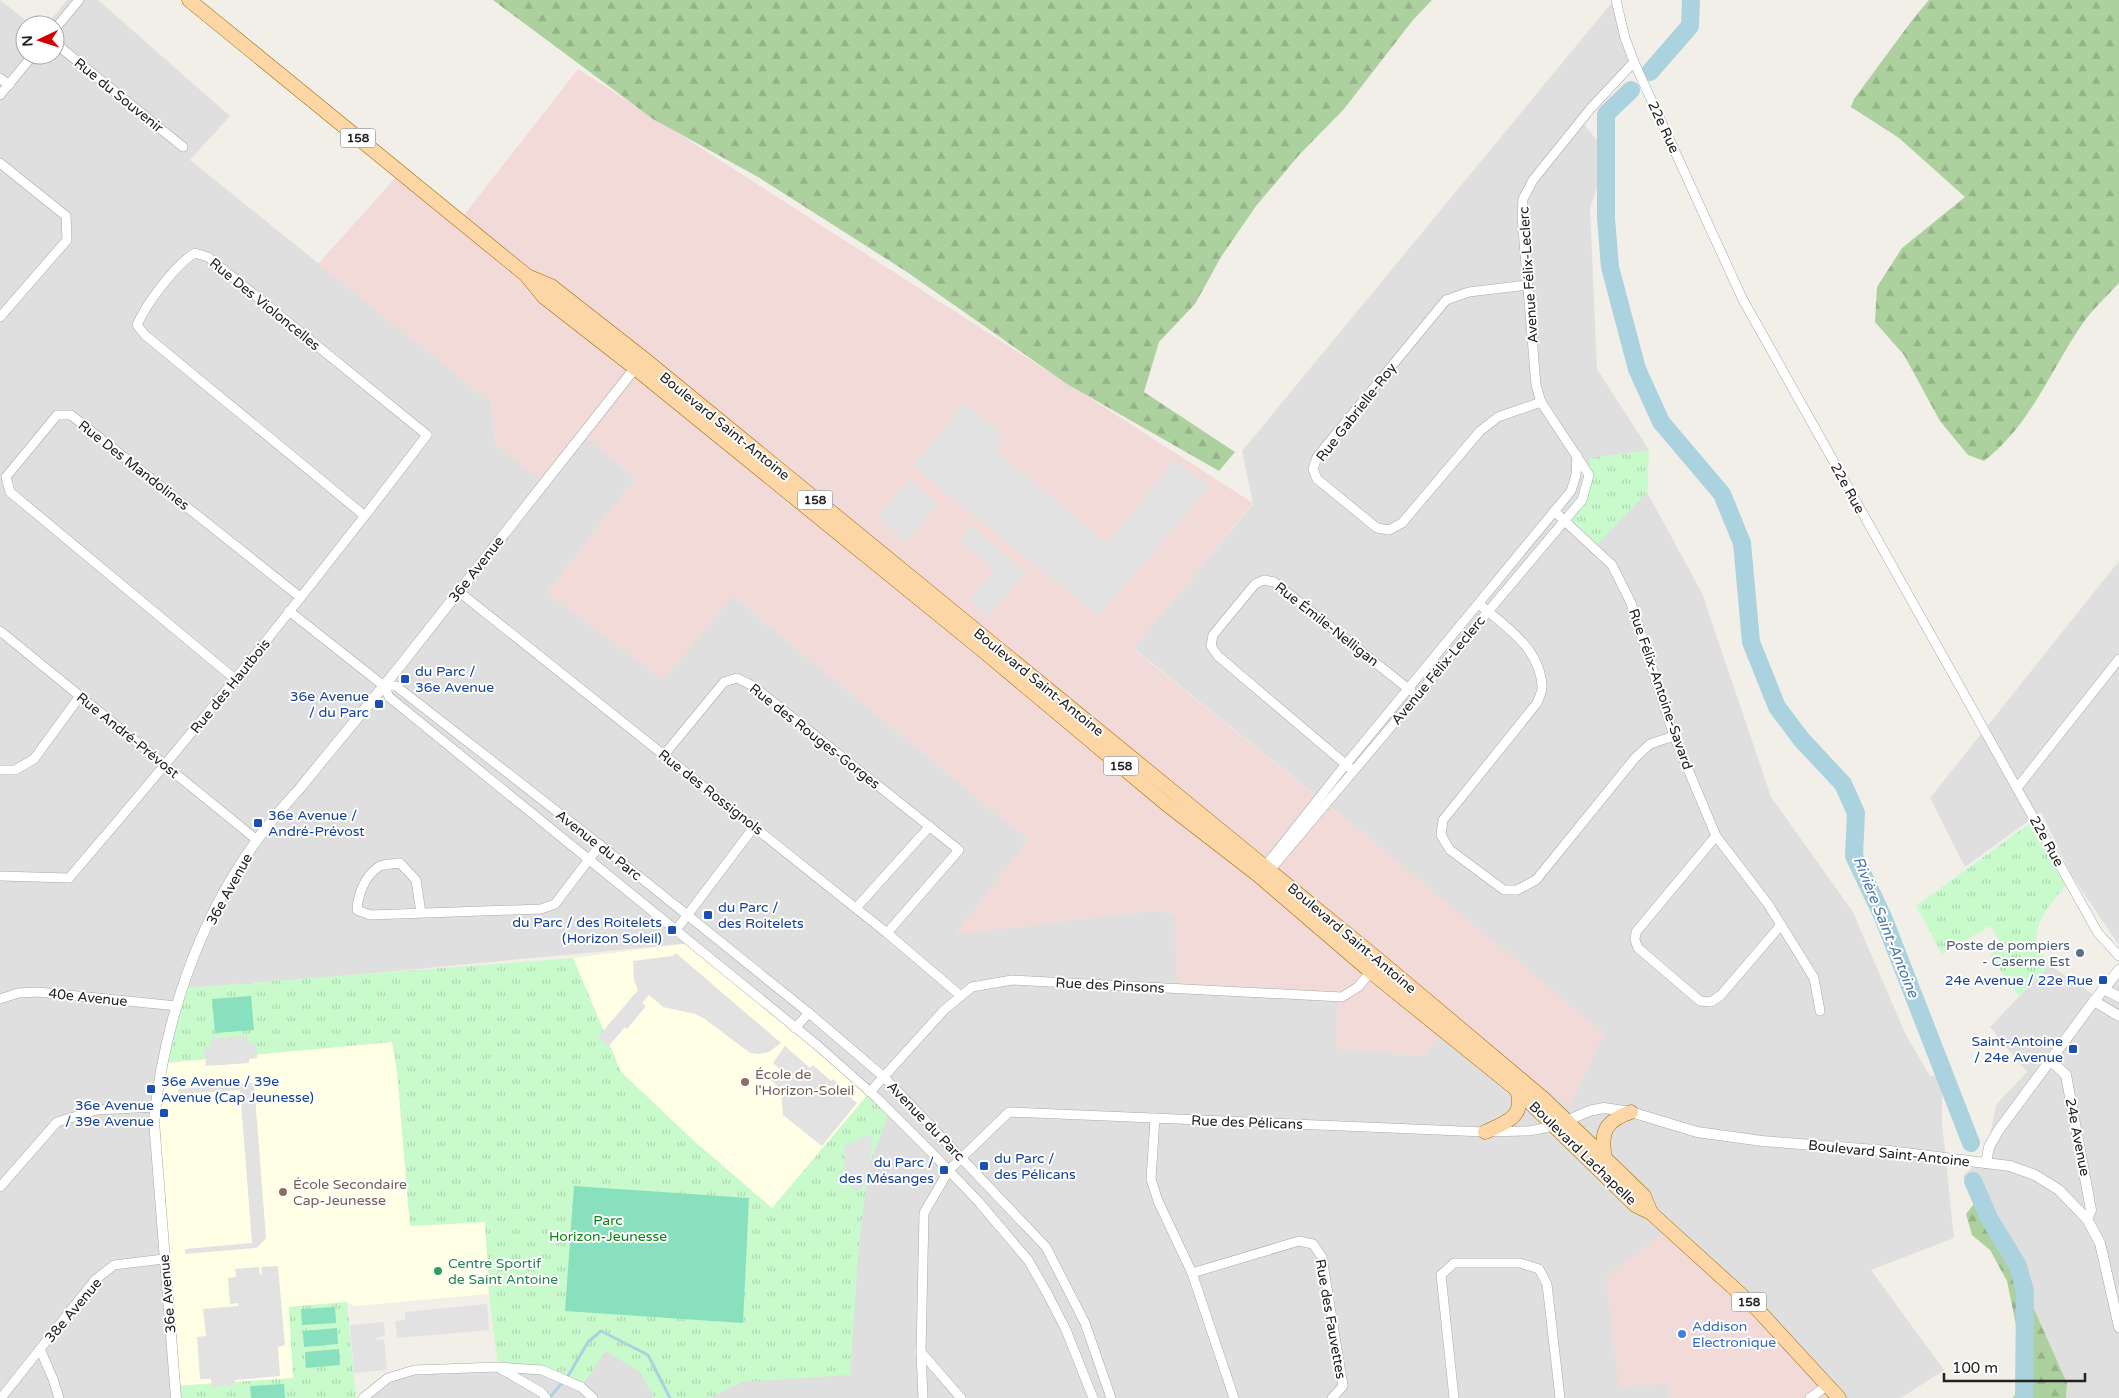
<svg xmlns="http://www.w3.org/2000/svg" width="2119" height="1398" font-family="'Varela Round',sans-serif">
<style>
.residential{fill:#e0dfdf}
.commercial{fill:#f2dad9}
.education{fill:#ffffe5}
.forest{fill:url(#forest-firs)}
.park{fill:url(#park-tufts)}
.pitch{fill:#88e0be}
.parking{fill:#e2e2e2}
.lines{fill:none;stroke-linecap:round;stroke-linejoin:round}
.stream{stroke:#aad3df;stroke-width:3}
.river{stroke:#aad3df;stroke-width:18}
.minor-casing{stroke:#a9a9a9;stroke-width:10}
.tertiary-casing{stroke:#a9a9a9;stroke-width:11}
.primary-casing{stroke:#a06b00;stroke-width:15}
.minor{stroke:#fff;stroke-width:9}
.tertiary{stroke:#fff;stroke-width:10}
.primary{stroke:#fcd6a4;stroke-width:14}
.transit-dot{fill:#1a4fb4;stroke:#fff;stroke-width:2}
.service-dot{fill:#5c6f8a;stroke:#fff;stroke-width:2}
.education-dot{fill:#8d6e63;stroke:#fff;stroke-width:2}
.leisure-dot{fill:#2e9e5b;stroke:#fff;stroke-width:2}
.shop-dot{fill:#3f7fe0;stroke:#fff;stroke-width:2}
.labels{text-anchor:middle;stroke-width:4;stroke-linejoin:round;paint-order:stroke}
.shield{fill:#fff;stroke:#646464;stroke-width:1}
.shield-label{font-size:12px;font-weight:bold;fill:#222}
.street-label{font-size:14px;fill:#222;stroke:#fff}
.transit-label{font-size:14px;fill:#164399;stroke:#fff;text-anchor:end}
.service-label{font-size:14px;fill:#4e5e75;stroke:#fff;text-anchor:end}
.education-label{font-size:14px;fill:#785e54;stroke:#fff;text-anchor:start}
.park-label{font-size:14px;fill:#0c8416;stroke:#fff}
.leisure-label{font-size:14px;fill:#27864d;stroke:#fff;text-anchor:start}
.shop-label{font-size:14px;fill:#366cbe;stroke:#fff;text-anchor:start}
.water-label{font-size:15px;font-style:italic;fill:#4a7aab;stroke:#fff}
</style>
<defs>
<pattern id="forest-firs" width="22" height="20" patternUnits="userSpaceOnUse" patternTransform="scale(1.25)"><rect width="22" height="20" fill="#add19e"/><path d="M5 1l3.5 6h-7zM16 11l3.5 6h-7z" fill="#95b388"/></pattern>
<pattern id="park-tufts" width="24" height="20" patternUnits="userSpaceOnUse" patternTransform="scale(1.25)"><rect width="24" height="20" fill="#c8facc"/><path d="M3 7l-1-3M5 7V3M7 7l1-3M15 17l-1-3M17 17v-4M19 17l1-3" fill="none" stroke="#acd6af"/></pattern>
</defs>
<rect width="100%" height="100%" fill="#f2efe9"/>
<g class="residential">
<polygon points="0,0 32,25 25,25 25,55 55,55 55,25 47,25 67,0 98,0 230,116 190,160 491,402 496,444 582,433 636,479 547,593 733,596 1029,840 956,934 1156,910 1174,914 1338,995 1337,1048 1424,1056 1369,838 1133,648 1253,504 1242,451 1614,0 1634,61 1581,120 1608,155 1590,208 1597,369 1649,450 1647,492 1702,593 1771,797 1853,912 1905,1033 1930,1076 1942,1076 1942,1123 1954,1238 1871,1270 1944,1370 1901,1398 1839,1398 1669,1383 1670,1398 683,1398 859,1242 868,1168 692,943 183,991 173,1398 0,1398"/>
<polygon points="2119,561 2119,945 2072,876 2041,812 1965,867 1930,798"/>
<polygon points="2119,963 2119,1398 2066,1398 2067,1383 2009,1254 1963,1176 1986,1155 1996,1105 2027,1072 1990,1027 2049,965 2094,995"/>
<polygon points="606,1346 641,1366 660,1398 364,1398 397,1374 498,1367 578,1381"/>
</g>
<g class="commercial">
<polygon points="578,69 1253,503 1133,649 1369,838 1604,1033 1570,1106 1530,1081 1455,1018 1424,1056 1336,1048 1338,995 1177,987 1174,914 1156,910 955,935 1029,840 733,596 663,680 547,593 636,479 582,433 543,483 496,444 491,402 318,264 396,177 457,224"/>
<polygon points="1672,1226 1836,1398 1670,1398 1669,1383 1619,1387 1606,1278"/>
</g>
<g class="education">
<polygon points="692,943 870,1092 772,1208 694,1141 621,1072 573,958"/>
<polygon points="392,1042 397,1071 410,1226 485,1222 489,1294 355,1306 347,1302 289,1307 293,1378 175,1386 154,1121 163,1063"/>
</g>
<g class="forest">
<polygon points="493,0 1432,0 1413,20 1344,109 1299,155 1256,206 1221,257 1195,304 1159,342 1144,392 1235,452 1219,471 1067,384 907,272 758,177 653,119"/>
<path d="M1929 0H2119V283C2108 295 2095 307 2085 320 2051 368 2032 424 1984 461L1968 455 1940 421 1904 355 1875 322 1877 287 1902 248 1965 197 1899 138 1851 107 1854 99 1913 19Z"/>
<polygon points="1977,1200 2009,1253 2067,1383 2066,1398 2013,1398 2026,1374 2007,1281 1990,1250 1972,1235 1966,1214"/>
</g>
<g class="park">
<polygon points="1649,450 1647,492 1594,548 1564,521 1582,500 1589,475 1590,458"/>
<path d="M2029 824 2066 886C2052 900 2033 924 2037 945 2039 952 2045 959 2049 965L2019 996 1990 956 2002 945 1990 926 1942 954 1916 906Z"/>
<polygon points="573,958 621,1072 694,1141 772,1208 870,1092 890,1111 868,1168 859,1242 850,1375 742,1382 709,1398 655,1398 640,1372 606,1351 581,1387 542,1370 498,1367 489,1294 485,1222 410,1226 397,1071 392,1042 163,1063 183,988"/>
<polygon points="347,1302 356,1398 176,1398 175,1386 293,1378 289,1307"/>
</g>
<g class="pitch">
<polygon points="251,996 254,1030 215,1033 212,999"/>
<polygon points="574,1186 749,1198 743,1323 565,1311"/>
<polygon points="335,1307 336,1323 302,1325 301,1309"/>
<polygon points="337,1328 338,1344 304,1347 303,1331"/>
<polygon points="339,1349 340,1365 306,1368 305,1352"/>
<polygon points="284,1384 285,1398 251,1398 250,1386"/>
</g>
<g class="parking">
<polygon points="963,403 1001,432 997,452 1107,543 1175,460 1210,487 1098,616 913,466"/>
<polygon points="909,479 939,504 906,542 877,517"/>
<polygon points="971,526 1026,572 988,617 969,601 994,570 959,540"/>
<polygon points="676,953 684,960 781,1043 769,1052 758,1054 750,1053 705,1019 695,1014 663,1007 649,995 642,1003 646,1006 627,1029 625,1027 608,1047 598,1037 638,990 634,980 633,961 672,956"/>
<polygon points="247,1036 248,1044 256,1043 257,1058 249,1059 249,1063 206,1066 204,1047 212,1046 212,1038"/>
<polygon points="785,1046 810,1068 813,1065 831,1081 833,1079 841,1086 840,1088 857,1103 822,1146 783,1115 781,1089 771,1080 780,1069 773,1063"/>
<polygon points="254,1083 266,1238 258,1247 255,1248 185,1254 185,1249 252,1243 240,1090 179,1094 178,1089"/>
<polygon points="872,1136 869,1183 863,1183 862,1190 851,1190 851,1184 843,1183 845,1144 853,1143 864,1137"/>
<polygon points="278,1266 285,1345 278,1347 280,1376 235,1380 235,1385 212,1387 211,1379 200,1379 197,1337 206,1336 203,1309 238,1306 238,1303 230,1304 228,1278 236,1277 235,1269 259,1267 260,1275 262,1274 261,1267"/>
<polygon points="487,1304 489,1330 397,1338 395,1321 405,1320 405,1312"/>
<polygon points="384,1322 385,1336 376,1338 377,1340 384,1339 387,1370 354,1373 350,1325"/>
</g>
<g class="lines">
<g class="stream">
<polyline points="568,1376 588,1342 601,1331 648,1355 670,1398"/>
<polyline points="551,1396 561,1384"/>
</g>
<g class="river">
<polyline points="1650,72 1690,26 1691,0"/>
<polyline points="1631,90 1606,114 1606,218 1610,267 1637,369 1661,422 1722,494 1742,543 1751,642 1777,707 1801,739 1843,784 1856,813 1854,856 1883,917 1971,1143"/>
<polyline points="1973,1181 1989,1218 2018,1266 2025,1291 2024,1398"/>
</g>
<g class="minor-casing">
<g id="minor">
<polyline points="1616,0 1625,38 1634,62 1742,298 2098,933 2119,956"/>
<polyline points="55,29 79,0"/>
<polyline points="55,43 183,147"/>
<polyline points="0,78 9,85"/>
<polyline points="0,95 33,55"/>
<polyline points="0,163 66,216 67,240 0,317"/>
<polyline points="1527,285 1469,292 1446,300 1317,457 1313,469 1317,479 1377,528 1389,530 1402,523 1480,431 1498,417 1541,402"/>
<polyline points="1554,511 1612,565 1631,603 1674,736 1716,836 1768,904 1814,978 1820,1011"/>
<polyline points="458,591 887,933 961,996"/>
<path d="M1479 604C1505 626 1539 647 1542 685 1543 690 1539 698 1537 703L1443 820 1441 835 1450 850 1504 890H1517L1536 880 1635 758 1650 744 1674 736"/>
<polyline points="289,611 384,686 389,697 817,1045 877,1098 931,1152 978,1201 1028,1260 1047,1293 1066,1330 1093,1398"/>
<polyline points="0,631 257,840"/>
<polyline points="235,679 10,492 6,477 57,415 71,415 300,597"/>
<polyline points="384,686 396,686 600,845 809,1013 884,1077 1046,1247 1085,1323 1111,1398"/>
<polyline points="664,755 724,682 737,678 753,686 959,850 887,933"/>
<polyline points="1350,768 1218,656 1211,646 1213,635 1255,584 1264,580 1274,582 1411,691"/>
<polyline points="0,770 15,770 34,759 80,696"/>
<polyline points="2017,788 2119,659"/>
<polyline points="1716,836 1636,932 1635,940 1638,948 1700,1001 1711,1002 1721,995 1781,925"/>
<polyline points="1263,869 1346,764 1571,491 1576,475 1577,455"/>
<polyline points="1266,875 1582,500 1589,475 1541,402 1536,385 1522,217 1523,199 1533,180 1591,108 1634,62"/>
<path d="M0 876 69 878C193 734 312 586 427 435L208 257 195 253C176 264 146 304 137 325L145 335 365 516"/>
<polyline points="856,908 930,826"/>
<path d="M421 913 416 880 400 863C394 864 386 864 380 866 365 875 358 894 357 910L370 915 541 909 555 904 600 845"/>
<polyline points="676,930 754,827"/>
<polyline points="0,999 18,993 38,992 177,1006"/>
<polyline points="795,1028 809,1013"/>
<polyline points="870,1092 944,1010 972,987 1012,980 1342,997 1358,987 1373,969"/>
<polyline points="1155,1118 1151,1179 1158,1201 1192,1273 1234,1398"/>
<polyline points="0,1187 57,1122 97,1110 156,1107"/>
<polyline points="1192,1273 1299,1241 1313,1244 1322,1257 1343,1386 1332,1398"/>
<polyline points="40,1349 53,1379 59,1398"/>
<polyline points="921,1352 961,1398"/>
<polyline points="501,1369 541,1392 546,1398"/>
<polyline points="1,1398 95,1280 114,1265 164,1259"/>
<polyline points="363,1398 388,1378 414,1370 498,1367 542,1370 581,1387 593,1398"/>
<polyline points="923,1398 921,1352 924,1213 949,1170 1009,1112 1485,1132 1529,1131 1555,1126"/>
<polyline points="1454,1398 1441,1275 1454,1263 1520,1263 1539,1269 1547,1284 1560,1398"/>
<polyline points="1810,1398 1828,1385"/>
</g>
</g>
<g class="tertiary-casing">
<g id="tertiary">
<polyline points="2104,989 2119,997"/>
<polyline points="2094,1001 2119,1016"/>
<polyline points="2050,1060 2066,1075 2091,1210 2087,1219"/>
<polyline points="1562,1123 1589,1111 1604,1108 1631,1112 1697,1132 1762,1141 1889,1151 2010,1166 2035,1175 2059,1190 2087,1219 2100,1243 2119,1327"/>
<polyline points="1986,1163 1989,1147 1998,1131 2094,1001 2119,970"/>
<path d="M176 1398 154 1121C164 1022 198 921 257 840 270 821 286 804 301 787 334 746 367 707 400 666 479 565 559 464 639 363"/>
</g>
</g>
<g class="primary-casing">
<g id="primary">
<polyline points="189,0 526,275 544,297 635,368 981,649 1165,803 1258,875 1371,972 1517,1090 1635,1205 1651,1213 1758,1310 1839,1398"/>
<polyline points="527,276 551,286 643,358 1380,961 1544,1099 1644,1196 1651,1213"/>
<path d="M1485 1132C1505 1123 1526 1117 1517 1090"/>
<path d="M1605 1158C1600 1132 1605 1121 1631 1112"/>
</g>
</g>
<use href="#minor" class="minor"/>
<use href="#tertiary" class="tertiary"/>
<use href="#primary" class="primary"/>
</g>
<g class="transit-dot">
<rect x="400" y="674" width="10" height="10" rx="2.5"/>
<rect x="374" y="699" width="10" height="10" rx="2.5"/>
<rect x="253" y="818" width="10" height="10" rx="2.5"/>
<rect x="703" y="910" width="10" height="10" rx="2.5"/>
<rect x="667" y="925" width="10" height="10" rx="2.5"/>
<rect x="2098" y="975" width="10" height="10" rx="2.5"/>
<rect x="2068" y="1044" width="10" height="10" rx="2.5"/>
<rect x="146" y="1084" width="10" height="10" rx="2.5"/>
<rect x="159" y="1108" width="10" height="10" rx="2.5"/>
<rect x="979" y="1161" width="10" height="10" rx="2.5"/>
<rect x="939" y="1165" width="10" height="10" rx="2.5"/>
</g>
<circle class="service-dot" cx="2080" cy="953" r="5"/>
<g class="education-dot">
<circle cx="745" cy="1082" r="5"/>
<circle cx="283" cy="1192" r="5"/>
</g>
<circle class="leisure-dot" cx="438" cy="1271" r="5"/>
<circle class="shop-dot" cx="1682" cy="1334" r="5"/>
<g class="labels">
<g class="shield">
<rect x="340.5" y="128.5" width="35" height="19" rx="4"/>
<rect x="797.5" y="490.5" width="35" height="19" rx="4"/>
<rect x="1103.5" y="756.5" width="35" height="19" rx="4"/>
<rect x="1731.5" y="1292.5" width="35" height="19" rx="4"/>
</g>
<g class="shield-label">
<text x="358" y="142">158</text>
<text x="815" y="504">158</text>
<text x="1121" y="770">158</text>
<text x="1749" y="1306">158</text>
</g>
<g class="street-label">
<text transform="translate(119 95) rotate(39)" y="5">Rue du Souvenir</text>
<text transform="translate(1664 127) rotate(65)" y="5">22e Rue</text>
<text transform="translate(1528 275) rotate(-94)" y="5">Avenue Félix-Leclerc</text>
<text transform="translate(265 304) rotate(39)" y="5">Rue Des Violoncelles</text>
<text transform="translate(1356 412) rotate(-52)" y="5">Rue Gabrielle-Roy</text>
<text transform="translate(725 426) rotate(39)" y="5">Boulevard Saint-Antoine</text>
<text transform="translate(134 465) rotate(38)" y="5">Rue Des Mandolines</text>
<text transform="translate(1848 488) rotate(61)" y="5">22e Rue</text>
<text transform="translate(476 569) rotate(-52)" y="5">36e Avenue</text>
<text transform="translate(1327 624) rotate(38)" y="5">Rue Émile-Nelligan</text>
<text transform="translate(1438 670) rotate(-50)" y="5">Avenue Félix-Leclerc</text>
<text transform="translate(1039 682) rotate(39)" y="5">Boulevard Saint-Antoine</text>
<text transform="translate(230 686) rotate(-51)" y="5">Rue des Hautbois</text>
<text transform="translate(1661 689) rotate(71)" y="5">Rue Félix-Antoine-Savard</text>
<text transform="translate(128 735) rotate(39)" y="5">Rue André-Prévost</text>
<text transform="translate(815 736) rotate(38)" y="5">Rue des Rouges-Gorges</text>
<text transform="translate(711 792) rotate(38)" y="5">Rue des Rossignols</text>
<text transform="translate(2047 841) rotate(61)" y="5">22e Rue</text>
<text transform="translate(599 845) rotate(38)" y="5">Avenue du Parc</text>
<text transform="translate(229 889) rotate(-61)" y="5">36e Avenue</text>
<text transform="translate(1352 938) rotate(40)" y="5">Boulevard Saint-Antoine</text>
<text transform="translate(1110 985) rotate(3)" y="5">Rue des Pinsons</text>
<text transform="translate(88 997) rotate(6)" y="5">40e Avenue</text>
<text transform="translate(926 1121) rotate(46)" y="5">Avenue du Parc</text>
<text transform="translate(1247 1122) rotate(2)" y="5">Rue des Pélicans</text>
<text transform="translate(2078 1137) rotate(79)" y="5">24e Avenue</text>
<text transform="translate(1583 1153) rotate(44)" y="5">Boulevard Lachapelle</text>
<text transform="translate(1889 1153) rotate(6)" y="5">Boulevard Saint-Antoine</text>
<text transform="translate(167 1294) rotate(-95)" y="5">36e Avenue</text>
<text transform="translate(73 1310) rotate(-50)" y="5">38e Avenue</text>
<text transform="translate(1331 1319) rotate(80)" y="5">Rue des Fauvettes</text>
</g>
<g class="transit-label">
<text x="415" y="676" text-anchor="start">du Parc /<tspan x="415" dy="16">36e Avenue</tspan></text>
<text x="369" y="701">36e Avenue<tspan x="369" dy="16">/ du Parc</tspan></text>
<text x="268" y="820" text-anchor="start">36e Avenue /<tspan x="268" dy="16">André-Prévost</tspan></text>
<text x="718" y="912" text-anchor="start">du Parc /<tspan x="718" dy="16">des Roitelets</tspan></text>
<text x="662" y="927">du Parc / des Roitelets<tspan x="662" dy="16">(Horizon Soleil)</tspan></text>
<text x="2093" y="985">24e Avenue / 22e Rue</text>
<text x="2063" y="1046">Saint-Antoine<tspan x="2063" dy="16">/ 24e Avenue</tspan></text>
<text x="161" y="1086" text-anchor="start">36e Avenue / 39e<tspan x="161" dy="16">Avenue (Cap Jeunesse)</tspan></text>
<text x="154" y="1110">36e Avenue<tspan x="154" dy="16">/ 39e Avenue</tspan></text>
<text x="994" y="1163" text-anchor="start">du Parc /<tspan x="994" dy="16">des Pélicans</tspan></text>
<text x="934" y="1167">du Parc /<tspan x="934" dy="16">des Mésanges</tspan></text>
</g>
<g class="service-label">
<text x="2070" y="950">Poste de pompiers<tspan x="2070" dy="16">- Caserne Est</tspan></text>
</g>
<g class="education-label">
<text x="755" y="1079">École de<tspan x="755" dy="16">l'Horizon-Soleil</tspan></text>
<text x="293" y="1189">École Secondaire<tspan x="293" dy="16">Cap-Jeunesse</tspan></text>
</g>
<g class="park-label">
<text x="608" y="1225">Parc<tspan x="608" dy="16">Horizon-Jeunesse</tspan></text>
</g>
<g class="leisure-label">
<text x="448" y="1268">Centre Sportif<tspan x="448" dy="16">de Saint Antoine</tspan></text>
</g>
<g class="shop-label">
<text x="1692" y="1331">Addison<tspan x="1692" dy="16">Electronique</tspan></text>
</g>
<g class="water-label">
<text transform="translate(1886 927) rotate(68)" y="5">Rivière Saint-Antoine</text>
</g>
</g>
<g transform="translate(40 40) rotate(266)"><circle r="24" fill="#ffffff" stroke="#a7a7a7"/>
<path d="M0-4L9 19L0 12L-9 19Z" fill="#d40000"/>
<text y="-8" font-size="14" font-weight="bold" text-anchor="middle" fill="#222222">N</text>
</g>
<path d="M1944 1373v8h141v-8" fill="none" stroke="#222222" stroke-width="2.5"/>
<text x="1952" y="1373" font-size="15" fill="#222222" stroke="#ffffff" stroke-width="4" paint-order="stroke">100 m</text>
</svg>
